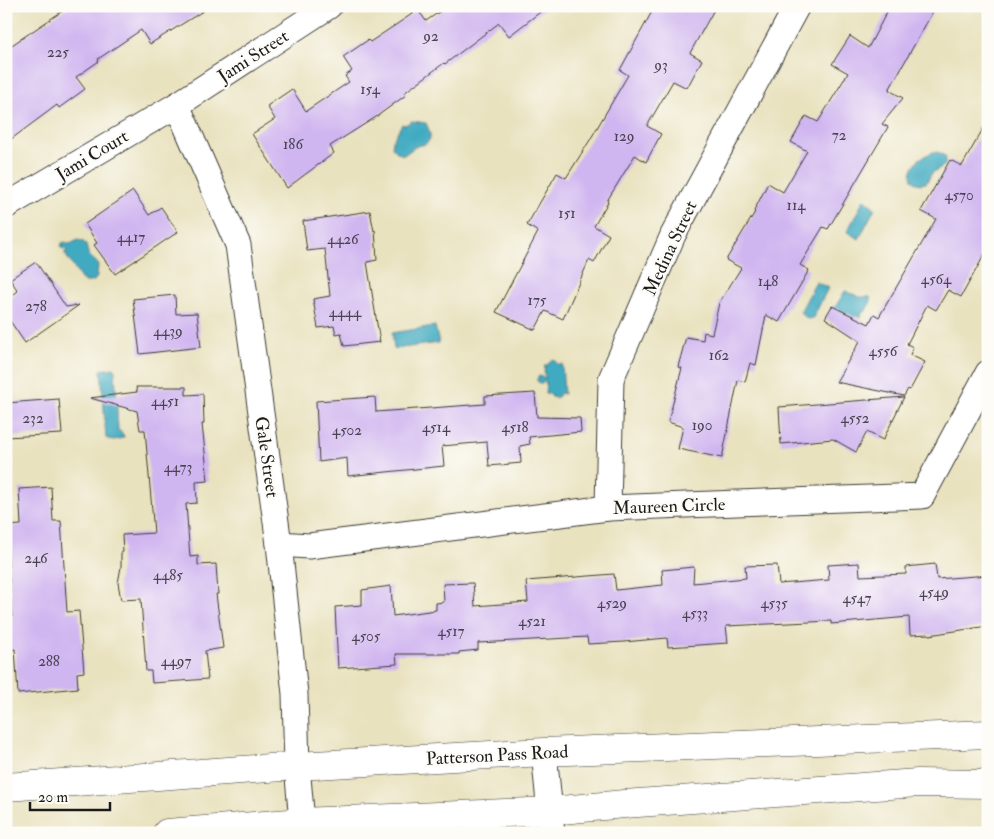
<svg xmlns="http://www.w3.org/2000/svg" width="994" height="839" font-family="'IM FELL Double Pica',serif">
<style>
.water{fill:#41aac1;stroke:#2e636e}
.building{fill:#d0b6f0}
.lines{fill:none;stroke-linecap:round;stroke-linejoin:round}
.street-casing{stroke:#3b3a34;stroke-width:27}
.secondary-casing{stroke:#3b3a34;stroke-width:29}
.street{stroke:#fff;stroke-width:25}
.secondary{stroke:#fff;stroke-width:28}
.labels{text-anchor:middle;stroke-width:5;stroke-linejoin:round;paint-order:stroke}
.number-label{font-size:15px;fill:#494251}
.street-label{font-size:18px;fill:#1c1c1c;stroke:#fdfcf7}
</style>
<rect width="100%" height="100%" fill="#fdfcf7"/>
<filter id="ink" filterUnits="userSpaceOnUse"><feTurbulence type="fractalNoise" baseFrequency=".02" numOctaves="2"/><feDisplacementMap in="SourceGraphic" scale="10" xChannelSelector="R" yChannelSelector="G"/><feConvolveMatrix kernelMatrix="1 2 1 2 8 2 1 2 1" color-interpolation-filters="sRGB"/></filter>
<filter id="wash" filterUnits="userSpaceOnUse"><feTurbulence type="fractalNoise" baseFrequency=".0096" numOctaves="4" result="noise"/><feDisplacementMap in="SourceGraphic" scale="20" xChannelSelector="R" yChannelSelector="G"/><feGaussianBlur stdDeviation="1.12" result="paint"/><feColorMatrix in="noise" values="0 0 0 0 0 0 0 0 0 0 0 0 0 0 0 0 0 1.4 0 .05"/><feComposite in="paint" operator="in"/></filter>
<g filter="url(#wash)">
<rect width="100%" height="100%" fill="#e9e2bf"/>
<g class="water">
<path d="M412 121 426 123C429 130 434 139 425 144 424 145 419 145 417 146 413 148 408 152 404 155L398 153 392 147 393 140 402 124 405 125Z"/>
<path d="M933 152C939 152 942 153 946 158L945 165 932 173 926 183C911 187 907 174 916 163 920 157 927 155 933 152Z"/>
<polygon points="864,199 875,208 859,239 847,232"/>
<path d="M78 240C89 242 85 248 89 255 92 259 95 260 98 264L97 277 94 281 90 282H85L81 279 65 254V252L68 250 61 248 62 243 65 242 70 244Z"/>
<polygon points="816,282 828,288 813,318 807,319 800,312"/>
<polygon points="845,291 860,297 870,297 871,301 865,312 863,311 861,316 858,317 856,315 852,321 831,314"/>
<polygon points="435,326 439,343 394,349 392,333"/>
<polygon points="553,359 559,365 562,364 564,394 560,393 559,396 555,398 552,397 550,394 545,394 546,381 541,384 537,381 537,379 539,376 546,378 544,374 545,365 548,365 550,361"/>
<path d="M114 368 115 370 118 430 123 434 124 437C119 440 111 441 106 438L101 370Z"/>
</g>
<g id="blocks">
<g class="building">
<polygon points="70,6 211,6 150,44 141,30 98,59 99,61 76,77 85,89 59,108 57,105 6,143 6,49"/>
<polygon points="448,6 548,6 509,36 499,23 445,64 444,63 404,93 406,95 376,117 330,146 334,153 287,188 252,134 275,119 267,106 292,89 306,111 349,82 345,76 352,71 343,57 368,40 370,42 418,10 426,21"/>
<polygon points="655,6 716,6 690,53 702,60 687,88 673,81 647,126 661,134 646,162 635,155 607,201 608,202 594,226 609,235 594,263 589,260 563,319 545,311 535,330 496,312 538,232 527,225 557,173 566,178 590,140 628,75 620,70"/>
<polygon points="890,6 936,6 889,90 903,98 882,124 888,127 828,229 823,227 800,265 809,270 779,322 766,315 756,365 750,363 745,382 738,380 722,458 678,449 683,427 668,422 682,368 678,367 686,337 703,340 704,332 712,334 719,303 741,268 726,260 755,212 754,211 768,183 783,192 807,151 791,142 806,116 818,122 848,73 832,64 850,36 868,48"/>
<polygon points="988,120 988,248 961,297 948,290 936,310 927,305 907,344 913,347 910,355 925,362 910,390 908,389 904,396 836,382 860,341 825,318 832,306 869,324 874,314 879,317 936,219 921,211 950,160 962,166"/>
<polygon points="133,191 149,215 161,207 178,232 115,274 94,245 97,243 85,224"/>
<polygon points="370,211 374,231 375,230 377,260 367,262 380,342 344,346 341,333 336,334 334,326 318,328 313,299 330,296 325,249 307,251 303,221"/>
<polygon points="36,262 66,307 79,305 25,343 6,315 6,300 18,291 10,279"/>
<polygon points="175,295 176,314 197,313 201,347 140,354 133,299"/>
<polygon points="136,387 186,387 186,395 203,394 204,424 202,424 208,481 196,482 197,503 186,504 190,557 198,556 198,565 216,564 218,594 216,594 223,648 205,651 208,679 152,683 151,671 146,671 141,599 121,600 118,583 121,567 121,553 123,552 122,535 154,533 145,430 140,430 137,411 90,398 137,392"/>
<polygon points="535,393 537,417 580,418 581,432 529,437 530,444 520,446 521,463 489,466 487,442 442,446 444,466 348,476 347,458 319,462 316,401 375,397 376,412 485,404 485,396"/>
<polygon points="904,397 883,440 867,432 856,452 833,439 781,444 779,407"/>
<polygon points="59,399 62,434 6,437 6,403"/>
<polygon points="51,487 53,521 61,521 67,612 79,611 84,672 77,673 78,688 18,694 15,649 9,650 7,617 12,617 6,526 21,525 19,489"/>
<polygon points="859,563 860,576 906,574 906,567 935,564 937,579 988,575 988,626 929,635 929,634 910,635 909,617 831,624 831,621 726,626 728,643 668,647 667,638 624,642 588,644 587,637 478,643 478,650 459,652 459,654 396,654 397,664 338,668 335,607 362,605 362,590 391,586 393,616 436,610 436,603 444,602 443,584 473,583 475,606 528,602 526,581 614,574 616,590 663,585 662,570 694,567 693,583 746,578 745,566 777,565 779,584 829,580 828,565"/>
</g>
</g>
</g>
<g filter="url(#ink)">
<use href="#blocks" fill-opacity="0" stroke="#3b3a34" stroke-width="1"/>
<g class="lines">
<g class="street-casing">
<g id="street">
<polyline points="177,105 238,245 279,544 295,694 297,766 302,822"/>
<polyline points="6,206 177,105 329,6"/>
<polyline points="608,508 611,379 673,235 797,6"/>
<polyline points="279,544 309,546 608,508 922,496 988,373"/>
<polyline points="544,752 552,833"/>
</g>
</g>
<g class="secondary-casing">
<g id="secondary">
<polyline points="6,787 297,766 544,752 988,734"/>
<polyline points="167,833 302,822 551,811 624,804 918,783 988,784"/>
</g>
</g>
<use href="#street" class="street"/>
<use href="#secondary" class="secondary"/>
</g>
</g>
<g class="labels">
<g class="number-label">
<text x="431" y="41">92</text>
<text x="58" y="57">225</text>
<text x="661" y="70">93</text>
<text x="370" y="94">154</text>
<text x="839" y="140">72</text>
<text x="624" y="141">129</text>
<text x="293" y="149">186</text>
<text x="959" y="200">4570</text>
<text x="796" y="210">114</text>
<text x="567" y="218">151</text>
<text x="131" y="242">4417</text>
<text x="343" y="244">4426</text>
<text x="936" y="284">4564</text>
<text x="768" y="286">148</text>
<text x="537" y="305">175</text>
<text x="36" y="311">278</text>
<text x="345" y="317">4444</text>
<text x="168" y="336">4439</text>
<text x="883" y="356">4556</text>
<text x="719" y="360">162</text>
<text x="165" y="406">4451</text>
<text x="33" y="423">232</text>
<text x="855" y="423">4552</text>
<text x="702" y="430">190</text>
<text x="436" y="432">4514</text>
<text x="515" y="432">4518</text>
<text x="347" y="435">4502</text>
<text x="178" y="472">4473</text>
<text x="36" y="563">246</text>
<text x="168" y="580">4485</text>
<text x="934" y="597">4549</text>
<text x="857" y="603">4547</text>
<text x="612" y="608">4529</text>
<text x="774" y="608">4535</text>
<text x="695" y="618">4533</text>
<text x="532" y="626">4521</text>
<text x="451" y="636">4517</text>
<text x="366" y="641">4505</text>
<text x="49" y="666">288</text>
<text x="176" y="666">4497</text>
</g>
<g class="street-label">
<text transform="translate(253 56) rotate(-33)" y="6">Jami Street</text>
<text transform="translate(92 155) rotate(-31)" y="6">Jami Court</text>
<text transform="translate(670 248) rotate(-65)" y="6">Medina Street</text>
<text transform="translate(267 457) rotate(82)" y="6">Gale Street</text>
<text transform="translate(669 506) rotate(-2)" y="6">Maureen Circle</text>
<text transform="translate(497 755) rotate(-3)" y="6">Patterson Pass Road</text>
</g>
</g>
<rect width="994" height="839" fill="none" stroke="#fdfcf7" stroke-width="25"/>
<path d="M30 802v8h80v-8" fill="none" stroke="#1c1c1c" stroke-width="2.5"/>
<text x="38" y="802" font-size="15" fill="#1c1c1c" stroke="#fdfcf7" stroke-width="4" paint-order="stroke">20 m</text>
</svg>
